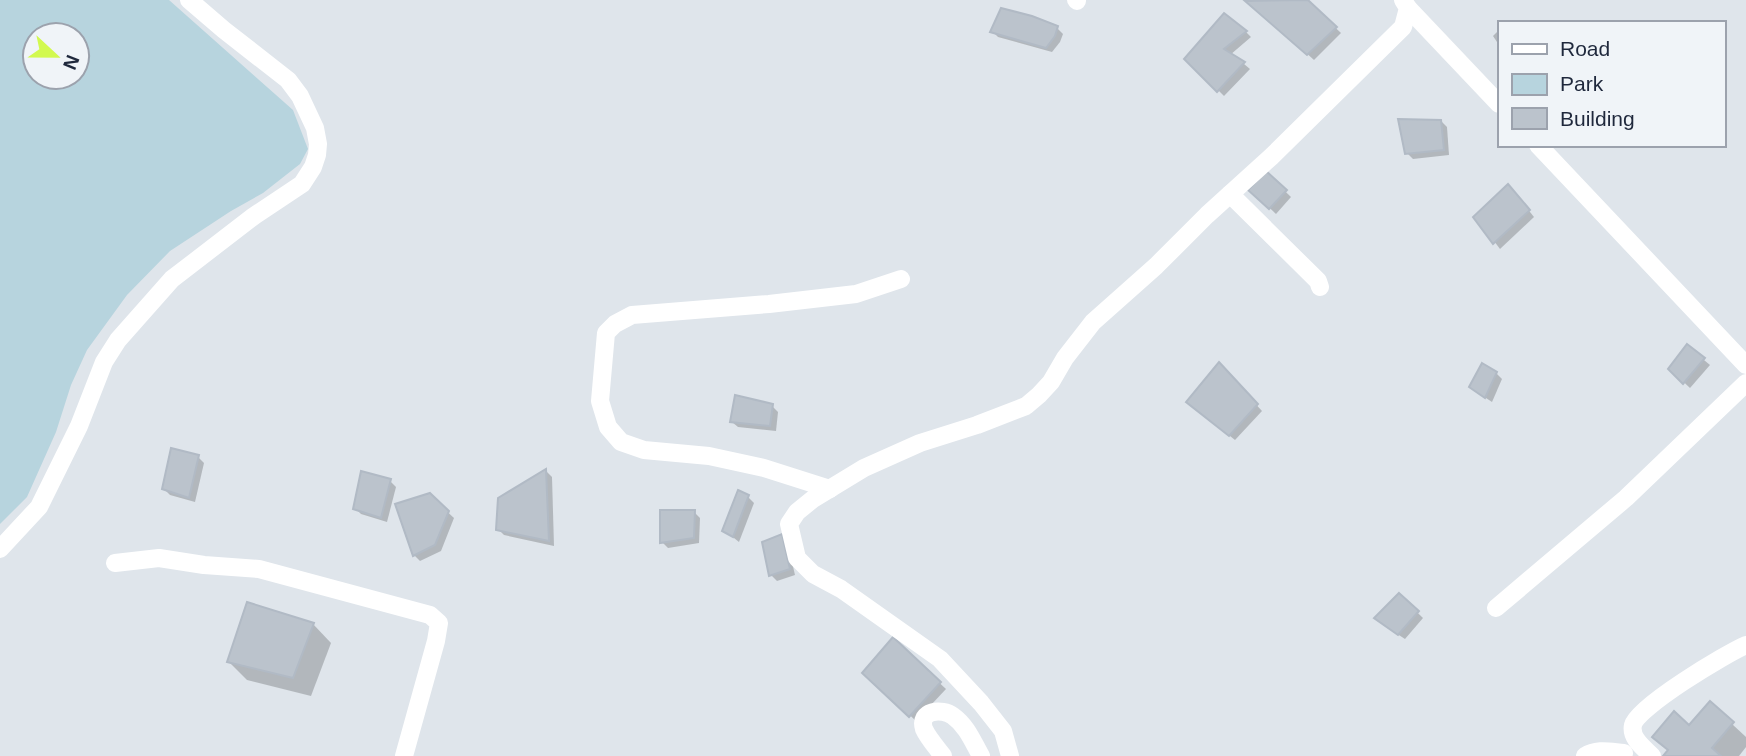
<svg xmlns="http://www.w3.org/2000/svg" width="1746" height="756" font-family="Arial,sans-serif">
<style>
.green{fill:#b7d4de;fill-rule:evenodd}
.shadow{fill:#0003}
.building{fill:#bbc3cc;stroke:#b1bac5;stroke-width:2}
.lines{fill:none;stroke-linecap:round;stroke-linejoin:round}
.minor{stroke:#fff;stroke-width:18}
</style>
<rect width="100%" height="100%" fill="#dfe5eb"/>
<path class="green" d="M0 0H169L293 110 308 149 300 164 263 193 231 211 170 251 127 295 87 350 71 385 56 432 27 497 0 524ZM35 35H77V77H35Z"/>
<g class="shadow">
<polygon points="1248,0 1306,0 1341,33 1314,60"/>
<polygon points="1057,28 1063,34 1060,42 1052,52 998,37 992,31"/>
<polygon points="1499,30 1499,45 1493,36"/>
<polygon points="1246,32 1251,37 1230,55 1244,64 1250,69 1224,96 1187,59"/>
<polygon points="1441,121 1447,127 1449,155 1413,159 1407,153"/>
<polygon points="1266,173 1291,197 1276,214 1251,190"/>
<polygon points="1514,192 1534,217 1500,249 1476,217"/>
<polygon points="1687,346 1710,365 1690,388 1670,369"/>
<polygon points="1219,364 1262,411 1235,440 1194,407"/>
<polygon points="1496,373 1502,379 1492,402 1477,392"/>
<polygon points="772,406 778,412 776,431 738,427 732,422"/>
<polygon points="198,457 204,463 195,502 170,495 164,489"/>
<polygon points="546,471 552,477 554,546 504,535 498,529 499,499"/>
<polygon points="390,481 396,487 387,522 361,514 355,508"/>
<polygon points="429,495 454,518 441,551 420,561 414,555"/>
<polygon points="748,497 754,503 739,542 724,530"/>
<polygon points="694,512 700,518 699,543 668,548 662,542"/>
<polygon points="781,536 787,541 795,575 777,581 771,575"/>
<polygon points="1399,595 1423,618 1405,639 1382,624"/>
<polygon points="313,624 331,643 311,696 247,680 229,662"/>
<polygon points="893,640 946,689 916,721 865,673"/>
<polygon points="1732,724 1746,737 1746,747 1739,756 1665,756 1690,727"/>
</g>
<g class="building">
<polygon points="1308,0 1337,27 1307,55 1245,1"/>
<polygon points="1001,8 1032,16 1058,26 1055,36 1046,48 990,32"/>
<polygon points="1224,13 1247,31 1224,49 1245,62 1217,92 1184,59"/>
<polygon points="1398,119 1441,120 1444,150 1405,154"/>
<polygon points="1266,171 1287,190 1269,209 1248,190"/>
<polygon points="1508,184 1530,210 1493,244 1473,217"/>
<polygon points="1687,344 1705,358 1683,384 1668,369"/>
<polygon points="1219,362 1258,404 1229,436 1186,402"/>
<polygon points="1482,363 1497,372 1485,398 1469,387"/>
<polygon points="735,395 773,404 770,426 730,422"/>
<polygon points="171,448 199,455 189,498 162,489"/>
<polygon points="546,469 549,541 496,530 498,498"/>
<polygon points="361,471 391,479 381,518 353,509"/>
<polygon points="738,490 749,495 733,537 722,531"/>
<polygon points="430,493 449,511 435,545 413,556 395,504"/>
<polygon points="660,510 695,510 694,538 660,543"/>
<polygon points="782,534 790,569 769,576 762,542"/>
<polygon points="1399,593 1419,611 1398,635 1374,618"/>
<polygon points="247,602 314,623 293,678 227,662"/>
<polygon points="893,637 941,682 909,717 862,673"/>
<polygon points="1710,701 1734,722 1712,748 1721,756 1663,756 1668,750 1652,737 1674,711 1689,725"/>
</g>
<g class="lines">
<g class="minor">
<polyline points="1076,0 1077,1"/>
<polyline points="1408,8 1499,104"/>
<polyline points="1538,145 1746,365"/>
<polyline points="1230,194 1318,281 1320,287"/>
<polyline points="830,489 764,468 709,456 644,450 621,442 608,427 600,401 606,333 615,324 632,315 769,304 856,294 901,279"/>
<polyline points="0,549 39,507 79,426 104,362 118,340 172,279 254,216 302,184 313,167 317,155 318,144 315,128 300,96 288,80 224,30 189,0"/>
<polyline points="115,563 159,558 204,565 259,569 430,615 439,623 436,641 404,756"/>
<polyline points="1496,608 1626,498 1746,383"/>
<path d="M943 756C937 748 928 738 924 729 918 710 942 708 953 716 967 726 973 742 981 756"/>
<polyline points="1010,756 1003,731 981,703 940,659 841,589 813,574 797,558 789,524 797,512 813,499 864,468 920,443 977,425 1026,406 1039,395 1051,382 1065,358 1093,322 1156,266 1207,215 1271,157 1403,27 1408,8 1403,0"/>
<path d="M1585 756C1597 748 1611 752 1624 753"/>
<path d="M1652 756C1644 748 1630 738 1633 725 1637 707 1727 653 1746 645"/>
</g>
</g>
<rect x="1498" y="21" width="228" height="126" fill="#f0f4f8" stroke="#9ca2ad" stroke-width="2"/>
<rect x="1512" y="44" width="35" height="10" fill="#ffffff" stroke="#9ca2ad" stroke-width="2"/>
<text x="1560" y="56" font-size="21" fill="#1f283c">Road</text>
<rect x="1512" y="74" width="35" height="21" fill="#b7d4de" stroke="#9ca2ad" stroke-width="2"/>
<text x="1560" y="91" font-size="21" fill="#1f283c">Park</text>
<rect x="1512" y="108" width="35" height="21" fill="#bbc3cc" stroke="#9ca2ad" stroke-width="2"/>
<text x="1560" y="126" font-size="21" fill="#1f283c">Building</text>
<g transform="translate(56 56) rotate(112)"><circle r="33" fill="#f0f4f8" stroke="#9ca2ad" stroke-width="2"/>
<path d="M0-5L12 26L0 18L-12 26Z" fill="#d2f94f"/>
<text y="-10" font-size="19" font-weight="bold" text-anchor="middle" fill="#1f283c">N</text>
</g>
</svg>
